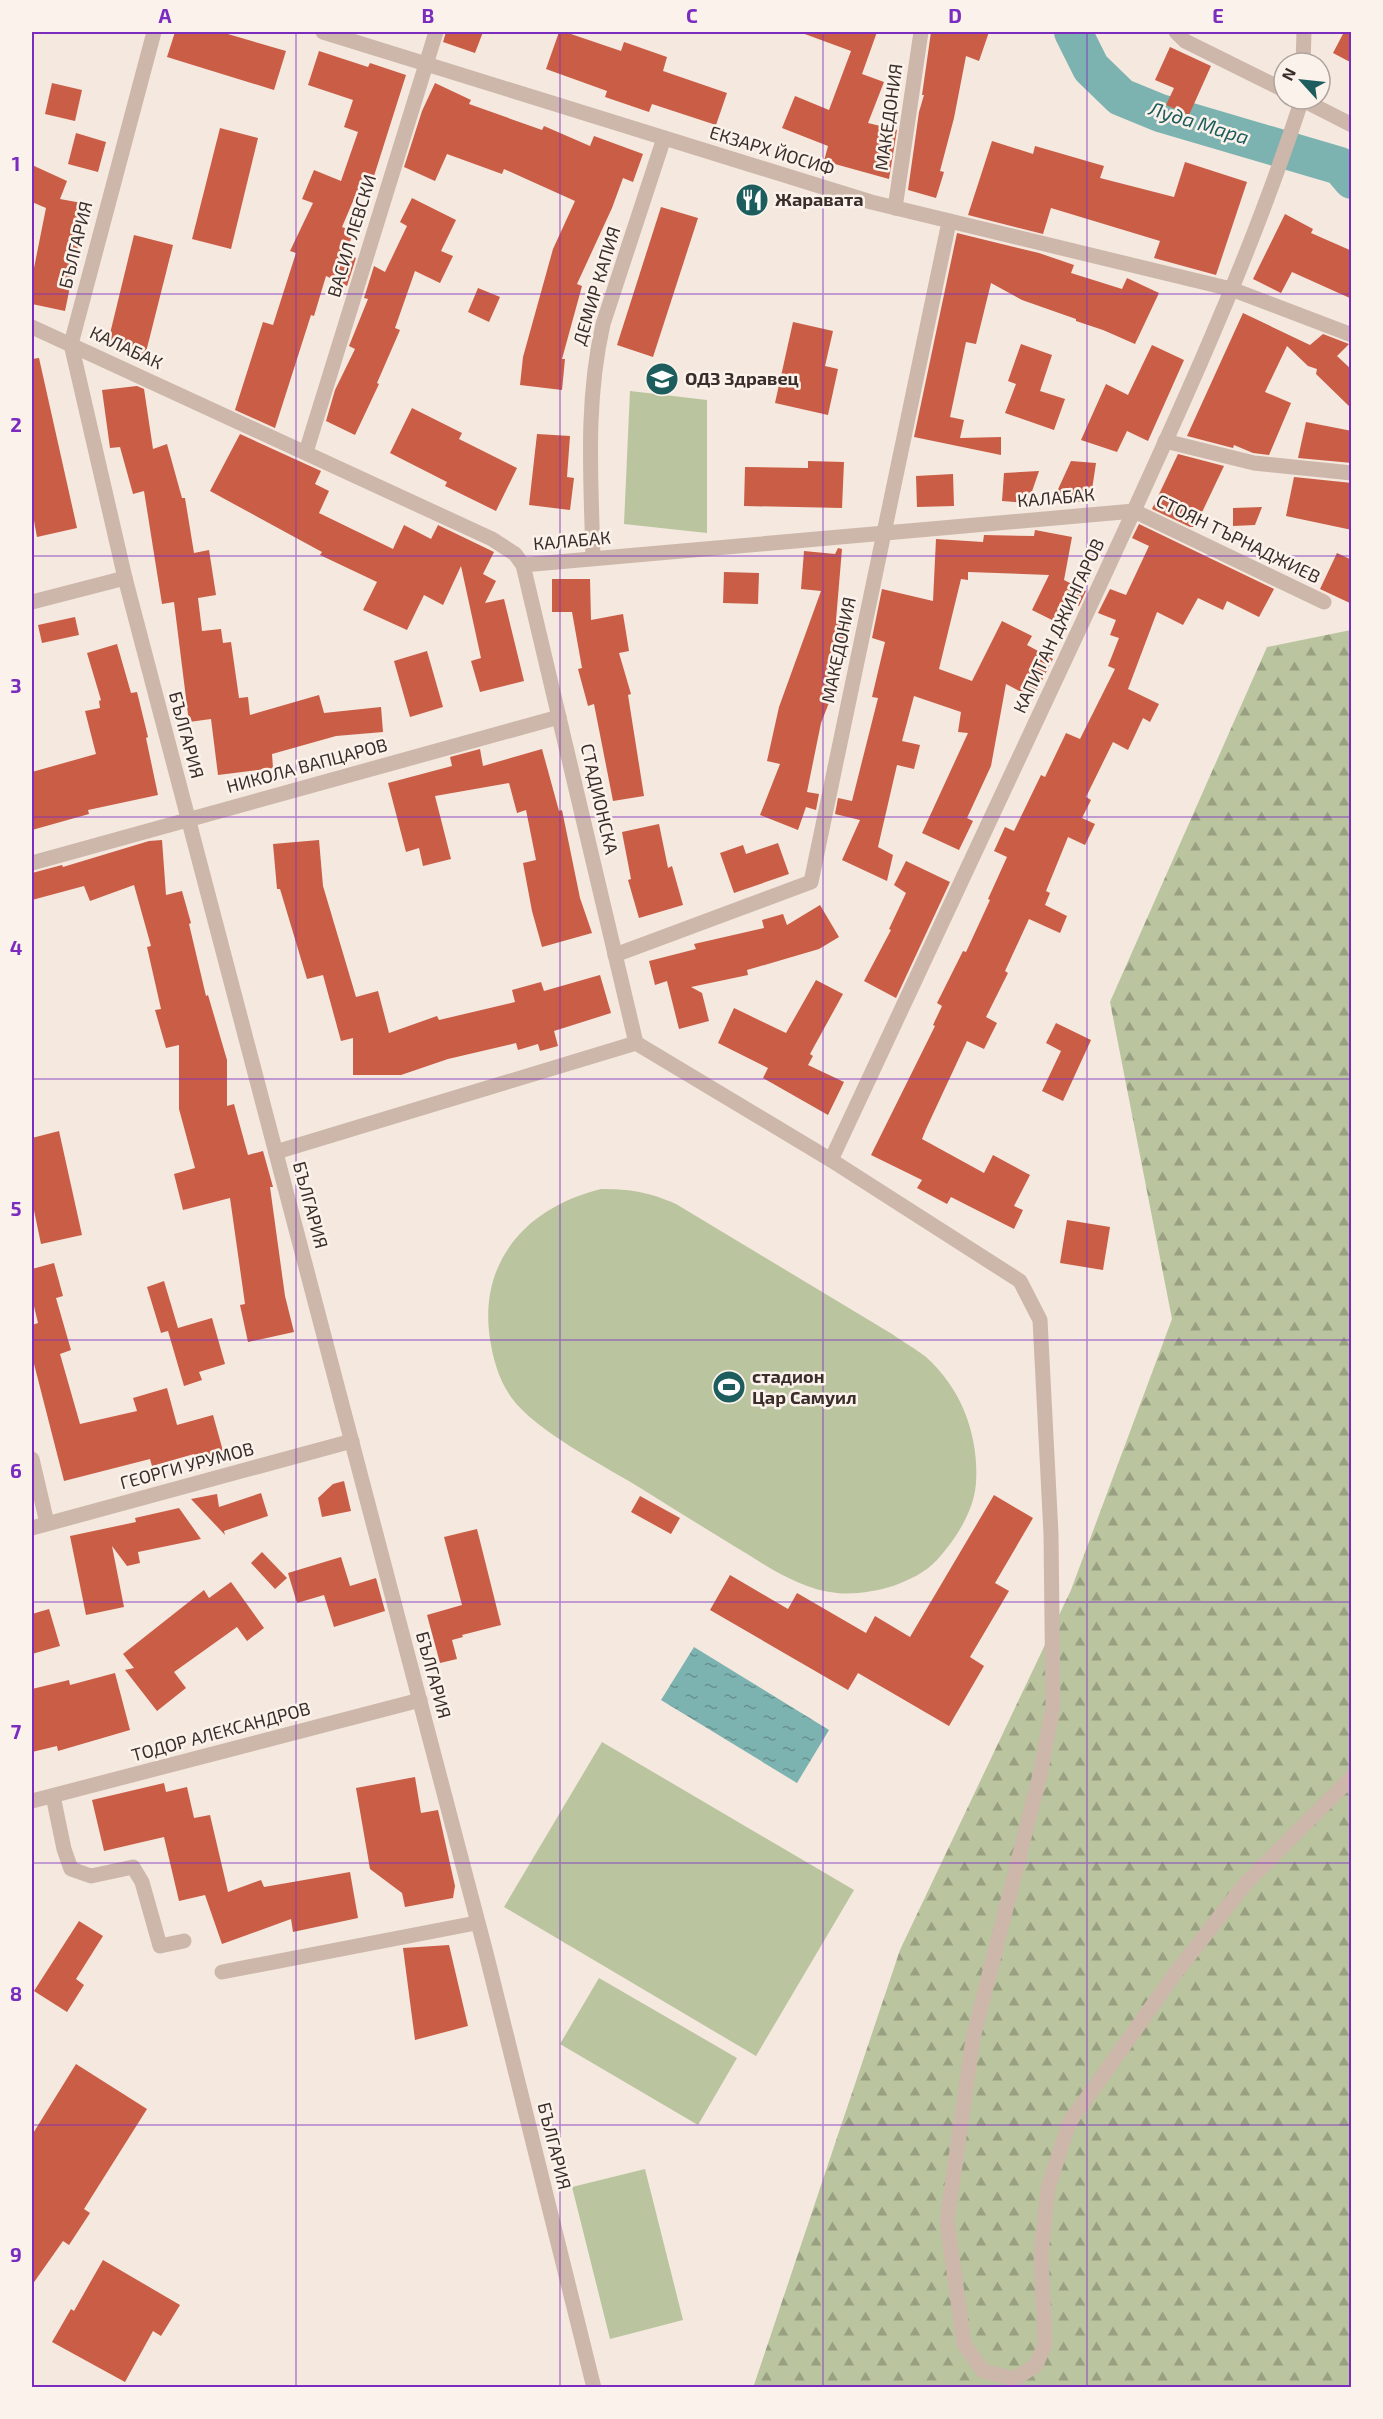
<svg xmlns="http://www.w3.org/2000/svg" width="1383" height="2419" font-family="'Exo 2',sans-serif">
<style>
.green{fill:#bac49e}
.forest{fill:url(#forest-firs)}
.water{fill:url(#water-ripples)}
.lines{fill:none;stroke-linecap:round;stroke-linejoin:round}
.river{stroke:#7cb2b0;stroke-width:38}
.building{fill:#ca5d46}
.minor{stroke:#cdb7aa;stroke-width:15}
.tertiary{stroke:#cdb7aa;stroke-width:15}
.grid{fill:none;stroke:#7b2cbf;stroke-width:1.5;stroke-opacity:0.55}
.labels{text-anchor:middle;stroke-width:5;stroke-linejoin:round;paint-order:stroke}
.street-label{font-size:18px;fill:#3a2d2a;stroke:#fbf3eb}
.poi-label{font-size:18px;font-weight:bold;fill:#3a2d2a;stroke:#fbf3eb;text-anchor:start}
.water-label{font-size:20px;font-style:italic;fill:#1d5d5d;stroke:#fbf3eb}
.neatline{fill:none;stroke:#7b2cbf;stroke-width:2}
.grid-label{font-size:20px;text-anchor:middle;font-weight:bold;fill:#7b2cbf}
</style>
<defs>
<pattern id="forest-firs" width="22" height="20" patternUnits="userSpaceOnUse" patternTransform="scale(1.5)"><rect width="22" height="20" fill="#bac49e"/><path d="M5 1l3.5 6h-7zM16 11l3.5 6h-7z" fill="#98a081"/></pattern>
<pattern id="water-ripples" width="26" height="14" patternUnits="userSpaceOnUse" patternTransform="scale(1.5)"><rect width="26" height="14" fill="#7cb2b0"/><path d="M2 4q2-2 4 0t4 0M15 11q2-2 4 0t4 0" fill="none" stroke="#67918f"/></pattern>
</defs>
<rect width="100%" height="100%" fill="#f4e8df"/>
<g class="green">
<polygon points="630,391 707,400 707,533 624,524"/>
<path d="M601 1189C630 1189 649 1192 676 1204L892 1334C903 1342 916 1349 926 1357 962 1389 979 1436 976 1483 974 1511 956 1539 937 1560 925 1573 909 1580 893 1586 877 1591 854 1595 837 1593 798 1589 766 1565 734 1546 703 1527 672 1508 642 1489 605 1466 535 1431 511 1397 499 1380 493 1359 490 1339 478 1260 528 1207 601 1189Z"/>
<polygon points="602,1742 854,1890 756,2056 504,1907"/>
<polygon points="599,1978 737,2058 698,2125 560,2044"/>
<polygon points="645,2169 683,2320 610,2339 572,2187"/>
</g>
<polygon class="forest" points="1351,630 1351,2387 753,2388 900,1950 1071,1590 1172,1319 1110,1002 1267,647"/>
<polygon class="water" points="694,1647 829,1730 797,1783 661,1700"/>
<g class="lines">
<polyline class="river" points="1073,32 1091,68 1121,97 1160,113 1340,166 1352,180"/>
</g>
<g class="building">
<polygon points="175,32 221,32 286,51 274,90 167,57"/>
<polygon points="446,32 483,32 475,53 443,42"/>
<polygon points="559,32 565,32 621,51 624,42 667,57 663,71 727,93 716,125 652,104 649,112 605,97 607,91 546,69"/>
<polygon points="803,32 877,32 862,74 884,82 868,123 897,130 889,179 824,161 828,146 782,128 795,96 829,110 851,51 802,33"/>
<polygon points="931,32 989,32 979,61 966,56 954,118 940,171 944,172 936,198 908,190 919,112 924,95 922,95"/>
<polygon points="1344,32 1352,32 1352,63 1333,53"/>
<polygon points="1170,47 1211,66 1189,115 1166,105 1174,88 1155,80"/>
<polygon points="319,51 368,67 370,63 406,75 374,176 365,173 342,227 354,232 345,253 356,258 347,286 326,276 314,316 311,315 275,428 235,410 263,322 273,325 296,253 290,251 313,203 302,199 314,170 341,181 358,132 344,127 353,100 308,85"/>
<polygon points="52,83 82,90 75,121 45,114"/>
<polygon points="435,83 471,100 469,104 542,130 544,126 590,146 594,136 643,154 633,182 623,178 612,208 577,284 582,286 562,359 565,359 562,390 520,385 523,357 553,249 575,201 504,169 502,174 447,154 435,181 404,167 422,111"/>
<polygon points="220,128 258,138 231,249 192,239"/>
<polygon points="76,133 106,142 98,172 68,164"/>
<polygon points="992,141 1033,154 1035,146 1104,166 1100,178 1174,197 1185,162 1247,182 1216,275 1154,258 1160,241 1051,208 1043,234 968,215"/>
<polygon points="32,165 67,181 60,199 87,204 65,311 32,304 32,278 46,208 32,202"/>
<polygon points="412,198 456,220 441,251 453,256 440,283 415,271 395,328 400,330 377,383 379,384 355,435 326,421 335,390 355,349 349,346 368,299 364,298 374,266 385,272 407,226 400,222"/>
<polygon points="661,207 698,218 653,357 617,345"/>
<polygon points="1285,214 1313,229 1311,233 1352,251 1352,299 1292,272 1281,293 1253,279"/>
<polygon points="957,233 1039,253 1074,265 1071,273 1122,289 1127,278 1159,293 1135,344 1103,330 1076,321 1076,319 1022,300 991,283 976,344 966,342 950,417 964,420 960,438 1001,437 1001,455 914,437"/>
<polygon points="134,235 173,245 145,356 107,346"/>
<polygon points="478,288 500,297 489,322 468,312"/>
<polygon points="1243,313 1310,345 1323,334 1349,344 1337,356 1352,370 1352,409 1316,374 1317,369 1308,366 1287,346 1265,392 1291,403 1269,455 1253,453 1234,445 1233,448 1187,436"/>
<polygon points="793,322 833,331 825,366 838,369 828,415 775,403"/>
<polygon points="1021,344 1052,355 1040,391 1065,399 1054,430 1005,413 1016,384 1008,381"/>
<polygon points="1152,345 1184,360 1148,441 1127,431 1117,452 1081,440 1106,384 1128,395"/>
<polygon points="39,358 77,528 37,537 32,510 32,359"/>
<polygon points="137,386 144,389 153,449 167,444 182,498 185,498 194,553 209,550 216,595 198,598 202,631 221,629 223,643 231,642 239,698 248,697 250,715 319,695 324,713 381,707 383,732 336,736 272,754 273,768 218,775 211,719 189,722 174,602 162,604 144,491 133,494 120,447 110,448 102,390"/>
<polygon points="412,408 462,433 459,439 517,468 496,511 445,486 447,482 390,453"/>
<polygon points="1306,422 1352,431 1352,463 1298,458"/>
<polygon points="240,434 321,471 315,484 329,491 319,513 393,549 404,525 431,539 438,525 494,552 483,574 496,581 485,603 504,599 524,681 480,692 471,661 481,658 461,566 443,605 424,595 407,630 363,610 377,582 320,555 322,552 210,491"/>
<polygon points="537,434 570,436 567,477 574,478 570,510 529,505"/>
<polygon points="1178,454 1224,466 1195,527 1190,527 1152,509"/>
<polygon points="808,461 844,462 842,508 744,506 745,467 808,468"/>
<polygon points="1071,461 1096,463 1090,503 1054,498"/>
<polygon points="1039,471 1028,503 1002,501 1004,473"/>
<polygon points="953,474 954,506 917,507 916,476"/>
<polygon points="1294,477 1352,483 1352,530 1286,516"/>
<polygon points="1262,507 1255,525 1233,526 1233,508"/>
<polygon points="1139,524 1274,589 1259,617 1227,601 1223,610 1198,598 1183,625 1157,612 1128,689 1159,704 1150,722 1143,718 1128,750 1113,742 1086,797 1091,800 1082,818 1095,824 1085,845 1068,837 1046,891 1050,893 1045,905 1067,916 1060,933 1029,919 1005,971 1008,973 986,1017 997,1023 984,1049 967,1041 926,1129 922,1139 984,1173 993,1155 1030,1175 1014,1206 1023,1210 1014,1229 951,1197 947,1204 917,1188 922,1180 871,1155 935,1026 933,1025 942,1006 937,1003 963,951 966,952 990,900 988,899 1007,857 994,851 1005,827 1014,831 1041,775 1045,777 1066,733 1080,739 1115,669 1108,666 1119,638 1110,635 1116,620 1098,613 1110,589 1126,595 1149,546 1132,538"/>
<polygon points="1035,530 1072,537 1064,580 1086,591 1079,606 1075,604 1064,626 1032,610 1049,575 968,572 968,580 961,579 939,669 972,681 1002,621 1032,636 1027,645 1053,659 1033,698 1006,684 991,766 967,818 973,821 959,850 922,833 968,733 958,732 961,712 914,696 902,741 920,745 914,769 897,765 878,847 893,855 887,881 842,860 860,820 835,814 838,798 852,801 878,698 872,697 885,642 872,638 882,589 933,601 936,539 983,542 984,535 1034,536"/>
<polygon points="838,548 842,549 836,620 849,624 827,682 836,685 821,723 807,792 819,794 816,810 806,807 798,830 760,815 780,764 767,761 779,707 821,591 801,589 804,551 835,554"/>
<polygon points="1337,553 1352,560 1352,604 1320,589"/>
<polygon points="724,572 759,573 758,604 723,603"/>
<polygon points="552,579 590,579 591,620 623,614 629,651 619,653 631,694 628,695 644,796 613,801 594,704 588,706 578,669 582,668 572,612 552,612"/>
<polygon points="75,617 79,635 42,643 38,625"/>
<polygon points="117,644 131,693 137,692 148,737 146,738 158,795 88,810 89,814 32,830 32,772 96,754 85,711 100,708 99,701 101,700 87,653"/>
<polygon points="427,651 443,707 410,717 394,661"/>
<polygon points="480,749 483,766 542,749 559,811 562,810 580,898 592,933 542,947 532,911 523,863 536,860 526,810 517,813 509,783 435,796 451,859 423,866 419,848 406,852 388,783 452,766 450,757"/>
<polygon points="659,824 668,868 672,866 683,905 639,918 628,880 631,879 622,832"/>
<polygon points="162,840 166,895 182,891 191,923 189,924 206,996 208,995 227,1060 227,1106 234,1104 248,1155 263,1151 273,1187 270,1187 285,1296 294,1332 248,1342 240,1305 245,1304 230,1198 183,1210 174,1174 195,1168 179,1109 179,1045 166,1048 155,1010 161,1009 147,947 151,946 134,885 90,901 84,886 32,900 32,873 62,865 63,867 149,841"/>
<polygon points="319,840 323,886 356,997 378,991 389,1033 437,1016 439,1020 515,1002 512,990 541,982 544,991 600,975 611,1013 554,1031 558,1046 540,1051 538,1044 518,1050 516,1043 448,1059 401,1075 353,1075 353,1038 341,1041 323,975 307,979 280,889 277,889 273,844"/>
<polygon points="778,843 789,874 734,893 720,853 743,845 746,854"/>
<polygon points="906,861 950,882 896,998 864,981 891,930 889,929 906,893 894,885"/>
<polygon points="820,905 839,937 819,949 747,970 748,975 691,987 702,993 709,1021 679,1029 667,981 655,985 649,961 696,949 694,944 764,928 762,920 783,914 787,925"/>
<polygon points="816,980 843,994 810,1054 813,1056 808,1065 844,1082 828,1115 763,1078 768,1068 718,1043 734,1008 786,1033"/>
<polygon points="1056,1023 1091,1040 1063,1101 1042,1091 1061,1051 1046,1043"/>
<polygon points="59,1131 82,1235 41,1244 32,1201 32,1138"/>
<polygon points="1067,1220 1110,1227 1103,1270 1060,1263"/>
<polygon points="54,1263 63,1296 56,1298 71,1350 60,1354 80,1424 137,1411 133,1398 167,1388 177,1425 213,1415 223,1451 196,1459 194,1454 152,1466 150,1459 64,1481 32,1356 32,1325 38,1323 32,1298 32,1269"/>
<polygon points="164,1281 178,1328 212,1318 225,1364 199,1372 202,1380 184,1386 168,1331 171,1330 161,1333 147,1287"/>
<polygon points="344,1481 351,1511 322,1517 318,1498 333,1484"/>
<polygon points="261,1493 268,1516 224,1531 225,1535 191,1499 217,1494 219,1507"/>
<polygon points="994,1495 1033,1518 995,1583 1009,1591 970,1657 984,1666 949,1726 858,1673 848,1690 710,1610 730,1575 788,1609 797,1593 866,1633 875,1616 910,1637"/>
<polygon points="640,1496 680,1518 671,1534 631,1512"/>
<polygon points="179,1508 201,1539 138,1552 140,1563 127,1566 112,1546 124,1607 86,1615 70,1536 136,1522 135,1518"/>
<polygon points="477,1529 501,1625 462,1635 463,1637 452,1640 457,1659 440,1663 427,1615 462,1605 444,1537"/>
<polygon points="262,1552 287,1578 275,1589 251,1563"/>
<polygon points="341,1557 350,1586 376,1578 385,1611 334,1627 324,1595 297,1603 288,1573"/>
<polygon points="231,1582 264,1628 247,1641 237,1627 174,1672 186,1688 157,1711 125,1670 134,1668 123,1654 204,1590 209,1598"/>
<polygon points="49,1609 60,1646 32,1654 32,1614"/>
<polygon points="115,1673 130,1730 58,1751 57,1746 32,1752 32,1689 69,1680 70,1685"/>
<polygon points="415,1777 421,1813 438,1810 455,1886 453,1898 405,1907 402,1893 370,1869 356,1788"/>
<polygon points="164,1783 166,1792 187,1787 194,1818 210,1815 228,1892 261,1880 264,1887 350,1872 358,1918 293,1932 291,1919 222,1944 205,1895 179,1901 164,1837 104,1851 92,1800"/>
<polygon points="79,1921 103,1936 76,1979 84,1985 67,2012 34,1991"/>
<polygon points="449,1945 468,2026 415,2040 403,1948"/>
<polygon points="76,2064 147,2109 84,2209 90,2213 69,2245 63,2241 32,2285 32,2135"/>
<polygon points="103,2260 180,2305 161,2336 153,2331 125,2382 52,2342 71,2309 74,2311"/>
</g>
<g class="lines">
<g class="minor">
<polyline points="323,32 871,202 1231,289 1352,335"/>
<polyline points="1176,32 1185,41 1284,90"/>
<polyline points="1303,63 1304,32"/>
<polyline points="1301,99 1352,125"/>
<polyline points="895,208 921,32"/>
<polyline points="32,327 492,539 515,554 523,565 636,1043"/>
<polyline points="1165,441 1254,463 1352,473"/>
<polyline points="306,452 436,32"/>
<path d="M593 558C591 478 585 404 603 324L664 138"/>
<polyline points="523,565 1134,511 1324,602"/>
<polyline points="125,578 486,1953 594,2388"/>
<polyline points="32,863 559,717"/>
<polyline points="615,955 811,882 949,222"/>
<polyline points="276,1152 636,1043 831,1160 1020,1281 1040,1320 1051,1534 1053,1706 1040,1775 973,2038 947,2221 964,2344 983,2371 1015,2379 1036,2365 1045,2344 1041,2254 1048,2188 1069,2123 1177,1971 1246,1883 1352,1777"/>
<path d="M831 1160C915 980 999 801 1083 621 1162 450 1244 278 1302 99"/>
<polyline points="32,1459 47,1523"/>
<polyline points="32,1528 352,1441"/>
<polyline points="53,1796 64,1849 71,1869 91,1876 133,1867 142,1882 160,1946 184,1941"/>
<polyline points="32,1801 420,1700"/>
<polyline points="222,1972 476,1923"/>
</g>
<polyline class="tertiary" points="32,602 125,578 71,344 154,32"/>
</g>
<path class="grid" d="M296 32V2388M560 32V2388M823 32V2388M1087 32V2388M32 294H1352M32 556H1352M32 817H1352M32 1079H1352M32 1340H1352M32 1602H1352M32 1863H1352M32 2125H1352"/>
<defs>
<g id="restaurant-disc" transform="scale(1.725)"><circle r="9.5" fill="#1d5d5d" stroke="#fbf3eb"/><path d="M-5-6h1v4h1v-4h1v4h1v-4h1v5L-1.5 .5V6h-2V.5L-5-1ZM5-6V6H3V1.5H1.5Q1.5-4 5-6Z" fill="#fff"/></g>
<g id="school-disc" transform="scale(1.725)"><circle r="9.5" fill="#1d5d5d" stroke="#fbf3eb"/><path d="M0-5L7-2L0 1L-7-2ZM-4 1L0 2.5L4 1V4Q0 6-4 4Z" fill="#fff"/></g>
<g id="stadium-disc" transform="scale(1.725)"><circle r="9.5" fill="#1d5d5d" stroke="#fbf3eb"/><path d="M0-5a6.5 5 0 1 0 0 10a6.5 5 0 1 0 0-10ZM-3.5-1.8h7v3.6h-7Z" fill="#fff"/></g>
</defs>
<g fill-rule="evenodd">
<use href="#restaurant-disc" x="752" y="200"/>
<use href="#school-disc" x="662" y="379"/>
<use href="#stadium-disc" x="729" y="1387"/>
</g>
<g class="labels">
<g class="street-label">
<text transform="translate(889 117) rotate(-82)" y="6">МАКЕДОНИЯ</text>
<text transform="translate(772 151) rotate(17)" y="6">ЕКЗАРХ ЙОСИФ</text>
<text transform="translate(352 236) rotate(-73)" y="6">ВАСИЛ ЛЕВСКИ</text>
<text transform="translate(76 245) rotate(-76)" y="6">БЪЛГАРИЯ</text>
<text transform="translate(597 286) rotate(-73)" y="6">ДЕМИР КАПИЯ</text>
<text transform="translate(126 348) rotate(25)" y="6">КАЛАБАК</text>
<text transform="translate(1056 498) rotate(-5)" y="6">КАЛАБАК</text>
<text transform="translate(1238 539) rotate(26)" y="6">СТОЯН ТЪРНАДЖИЕВ</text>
<text transform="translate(572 541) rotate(-5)" y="6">КАЛАБАК</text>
<text transform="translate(1059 626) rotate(-65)" y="6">КАПИТАН ДЖИНГАРОВ</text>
<text transform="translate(839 650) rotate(-78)" y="6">МАКЕДОНИЯ</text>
<text transform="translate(186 735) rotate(75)" y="6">БЪЛГАРИЯ</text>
<text transform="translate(307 766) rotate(-15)" y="6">НИКОЛА ВАПЦАРОВ</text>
<text transform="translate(599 799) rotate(77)" y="6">СТАДИОНСКА</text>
<text transform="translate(310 1205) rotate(75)" y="6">БЪЛГАРИЯ</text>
<text transform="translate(187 1466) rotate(-15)" y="6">ГЕОРГИ УРУМОВ</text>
<text transform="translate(433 1675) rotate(75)" y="6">БЪЛГАРИЯ</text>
<text transform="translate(221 1732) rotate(-15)" y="6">ТОДОР АЛЕКСАНДРОВ</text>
<text transform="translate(554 2146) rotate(76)" y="6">БЪЛГАРИЯ</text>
</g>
<g class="poi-label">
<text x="775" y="206">Жаравата</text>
<text x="685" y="385">ОДЗ Здравец</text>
<text x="752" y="1383">стадион<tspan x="752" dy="21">Цар Самуил</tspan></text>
</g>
<g class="water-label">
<text transform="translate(1199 123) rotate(17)" y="7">Луда Мара</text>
</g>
</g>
<rect width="1383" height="2419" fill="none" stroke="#fbf3eb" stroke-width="66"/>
<g transform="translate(1302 81) rotate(297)"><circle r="28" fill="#fbf3eb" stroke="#aea49e" stroke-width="1.5"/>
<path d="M0-4.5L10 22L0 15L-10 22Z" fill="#1d5d5d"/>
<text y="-9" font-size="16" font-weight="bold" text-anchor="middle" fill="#3a2d2a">N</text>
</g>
<rect x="33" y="33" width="1317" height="2353" class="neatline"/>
<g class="grid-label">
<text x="165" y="23">A</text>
<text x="428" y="23">B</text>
<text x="692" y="23">C</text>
<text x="955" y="23">D</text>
<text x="1218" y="23">E</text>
<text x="16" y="171">1</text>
<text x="16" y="432">2</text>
<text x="16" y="693">3</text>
<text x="16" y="955">4</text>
<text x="16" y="1216">5</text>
<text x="16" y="1478">6</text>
<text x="16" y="1739">7</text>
<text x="16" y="2001">8</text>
<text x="16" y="2262">9</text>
</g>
</svg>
